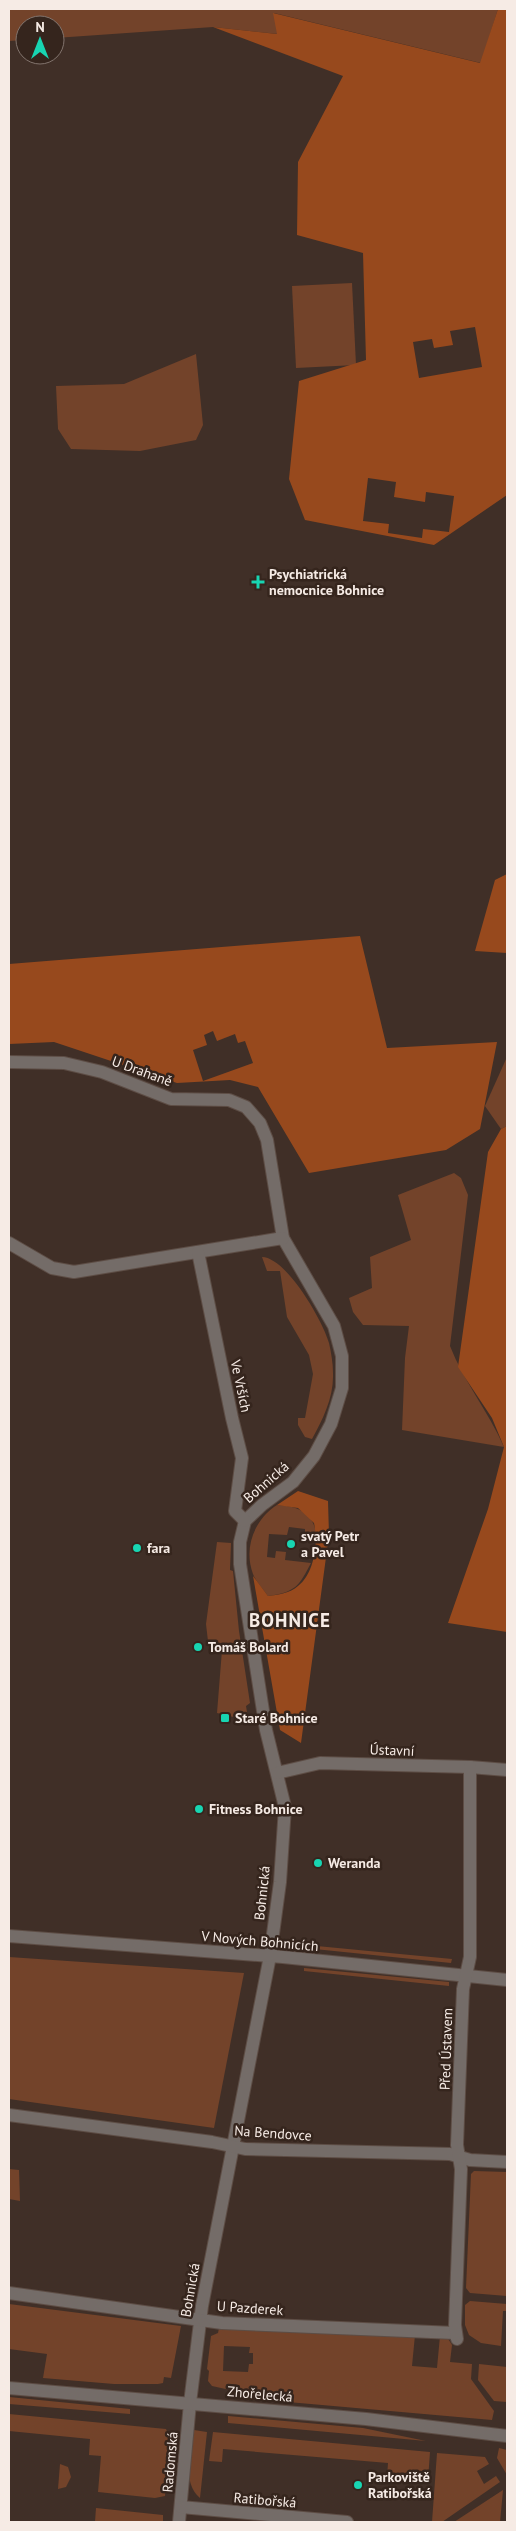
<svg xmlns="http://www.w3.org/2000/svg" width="516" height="2531" font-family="'PT Sans',sans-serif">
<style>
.green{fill:#73432a;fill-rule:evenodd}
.forest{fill:#97491d;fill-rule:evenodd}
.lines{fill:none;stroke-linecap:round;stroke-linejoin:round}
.minor-casing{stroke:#5d4d45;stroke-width:14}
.minor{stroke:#746c68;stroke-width:12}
.poi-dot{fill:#18d5b2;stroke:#35251d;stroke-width:2}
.labels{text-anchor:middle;stroke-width:5;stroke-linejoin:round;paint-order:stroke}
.poi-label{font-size:14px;font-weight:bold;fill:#f6ebe5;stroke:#35251d;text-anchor:start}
.street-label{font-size:14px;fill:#f6ebe5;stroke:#35251d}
.district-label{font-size:19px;font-weight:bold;letter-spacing:1px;fill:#f6ebe5;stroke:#35251d}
</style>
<rect width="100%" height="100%" fill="#402f27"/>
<g class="green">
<polygon points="9,9 498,9 481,63 274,13 278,34 213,27 55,38 55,25 25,25 25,40 9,41"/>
<polygon points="352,283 356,365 296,368 292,286"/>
<polygon points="196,354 203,425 196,440 140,451 71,449 58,429 56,386 124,384"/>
<polygon points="507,1057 507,1126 501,1129 485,1106"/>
<path d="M454 1173 461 1178 468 1195 450 1346C464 1382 488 1411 504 1447L402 1430 405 1358 409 1326 363 1325 353 1312 349 1298 372 1288 370 1257 411 1240 398 1195Z"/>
<path d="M262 1257C286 1257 323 1321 329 1343 331 1352 333 1363 333 1373 334 1397 323 1419 312 1439L305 1437 298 1425V1418H305L313 1374 309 1355 287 1317 280 1271H267Z"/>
<path d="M277 1505C299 1506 316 1514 316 1538L305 1537V1529L289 1527 287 1535 269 1534 267 1557 275 1558 276 1551 286 1552 285 1560 311 1563C299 1586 296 1592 268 1596 263 1589 256 1582 253 1574 243 1547 255 1519 277 1505Z"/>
<polygon points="217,1542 231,1543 230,1570 233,1571 239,1631 250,1703 246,1706 248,1718 246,1720 217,1713 222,1650 209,1650 206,1624"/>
<polygon points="296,1944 452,1959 451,1963 295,1947"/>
<polygon points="9,1957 244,1973 214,2128 9,2099"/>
<polygon points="304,1968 449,1982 449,1986 304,1971"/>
<polygon points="9,2169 19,2170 20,2201 9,2199"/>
<polygon points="474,2171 507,2172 507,2296 470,2293 466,2288 471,2174"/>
<polygon points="470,2301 507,2304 507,2311 503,2311 501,2346 481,2343 469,2335 465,2325 465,2305"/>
<polygon points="9,2304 181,2326 171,2378 164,2377 163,2383 158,2384 114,2384 43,2378 47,2354 9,2349"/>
<path d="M219 2328 415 2335 412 2366 437 2368 440 2336 447 2337 452 2345 450 2362 472 2364 471 2379 494 2411 492 2420 230 2397V2390L212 2386 208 2381 209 2371 207 2369 211 2336 218 2333ZM224 2346 250 2347 249 2353H253V2364H249L248 2372 223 2371Z"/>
<polygon points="479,2364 507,2367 507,2402 494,2401 478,2380"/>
<polygon points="9,2397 130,2409 130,2414 9,2404"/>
<polygon points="9,2414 166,2429 170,2439 165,2496 155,2498 98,2492 101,2456 89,2455 90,2439 9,2431"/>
<polygon points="228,2416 363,2428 426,2441 228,2423"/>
<path d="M194 2430 207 2432 200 2498C182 2483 189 2451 194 2430Z"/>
<polygon points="213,2432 430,2452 428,2480 387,2477 388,2463 223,2449 222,2462 209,2461"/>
<polygon points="499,2448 507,2450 507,2475 497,2458"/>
<polygon points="437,2453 485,2457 489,2464 477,2471 484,2484 496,2476 500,2482 442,2522 432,2522"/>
<polygon points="60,2464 68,2467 71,2477 66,2487 58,2489"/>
<polygon points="503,2490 500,2522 454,2522"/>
<polygon points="96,2508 163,2515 163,2522 95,2522"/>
</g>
<g class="forest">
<path d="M498 9H507V495L434 545 305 520 289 479 299 381 366 360 363 253 297 235 298 162 343 76 213 27 277 34 273 13 480 63ZM475 327 482 367 419 378 413 342 432 339 434 348 453 345 450 331ZM368 478 396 482 394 497 425 502 426 492 454 496 449 532 423 529 422 538 388 533 389 524 363 521Z"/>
<polygon points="507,874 507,953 475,951 495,880"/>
<path d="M360 936 387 1048 497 1042 480 1129 446 1150 309 1173 258 1087 230 1080 177 1083 54 1042 9 1044V964ZM213 1031 217 1041 235 1034 238 1043 245 1041 253 1063 203 1081 193 1050 207 1045 204 1035Z"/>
<polygon points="507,1126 507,1632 448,1623 488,1509 504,1447 492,1418 458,1367 488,1152 501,1129"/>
<path d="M298 1491 328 1501 329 1535 301 1743 280 1730 253 1576 268 1596C278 1595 290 1593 298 1586 315 1573 318 1542 314 1523L298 1508 277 1505Z"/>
</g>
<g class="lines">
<g class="minor-casing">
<g id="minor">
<polyline points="9,1062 64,1063 102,1072 171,1099 229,1100 246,1107 260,1123 267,1140 283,1238 334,1326 342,1356 342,1388 331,1424 314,1456 293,1482 262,1505 245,1521 240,1542 240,1564 266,1730 285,1807 280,1882 270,1956 202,2306 190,2403 179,2522"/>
<polyline points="9,1243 52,1268 74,1272 283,1238"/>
<polyline points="198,1252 232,1418 242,1458 235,1511 245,1521"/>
<polyline points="277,1773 320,1763 470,1767 507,1770"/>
<polyline points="9,1936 283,1957 507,1980"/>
<polyline points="9,2115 212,2142 245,2149 450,2154 470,2160 507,2162"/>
<polyline points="9,2293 222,2323 455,2333"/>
<polyline points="457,2339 455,2325 461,2169 457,2145 463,1989 470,1957 470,1767"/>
<polyline points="9,2388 366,2419 507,2436"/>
<polyline points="181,2507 347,2522"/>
</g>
</g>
<use href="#minor" class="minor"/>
</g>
<g class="poi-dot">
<path d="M255.5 574.5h5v5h5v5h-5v5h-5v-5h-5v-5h5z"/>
<circle cx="291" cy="1544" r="5"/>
<circle cx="137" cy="1548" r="5"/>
<circle cx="198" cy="1647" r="5"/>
<rect x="220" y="1713" width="10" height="10" rx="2.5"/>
<circle cx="199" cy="1809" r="5"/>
<circle cx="318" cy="1863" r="5"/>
<circle cx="358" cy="2485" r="5"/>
</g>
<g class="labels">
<g class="poi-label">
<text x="269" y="579">Psychiatrická<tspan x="269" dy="16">nemocnice Bohnice</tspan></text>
<text x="301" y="1541">svatý Petr<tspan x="301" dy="16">a Pavel</tspan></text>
<text x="147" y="1553">fara</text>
<text x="208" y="1652">Tomáš Bolard</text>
<text x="235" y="1723">Staré Bohnice</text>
<text x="209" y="1814">Fitness Bohnice</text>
<text x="328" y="1868">Weranda</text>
<text x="368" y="2482">Parkoviště<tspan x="368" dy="16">Ratibořská</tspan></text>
</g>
<g class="street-label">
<text transform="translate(142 1071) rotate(20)" y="5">U Drahaně</text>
<text transform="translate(241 1386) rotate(78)" y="5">Ve Vrších</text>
<text transform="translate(266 1482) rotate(-41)" y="5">Bohnická</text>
<text transform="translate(392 1750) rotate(2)" y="5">Ústavní</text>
<text transform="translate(262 1893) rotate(-84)" y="5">Bohnická</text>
<text transform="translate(260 1941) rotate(5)" y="5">V Nových Bohnicích</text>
<text transform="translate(446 2049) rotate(-88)" y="5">Před Ústavem</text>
<text transform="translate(273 2133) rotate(4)" y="5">Na Bendovce</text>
<text transform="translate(190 2290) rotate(-80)" y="5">Bohnická</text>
<text transform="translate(250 2308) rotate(4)" y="5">U Pazderek</text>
<text transform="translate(260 2394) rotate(5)" y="5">Zhořelecká</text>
<text transform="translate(170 2462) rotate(-85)" y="5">Radomská</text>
<text transform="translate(265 2500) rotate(5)" y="5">Ratibořská</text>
</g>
<g class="district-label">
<text x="290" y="1627">BOHNICE</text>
</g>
</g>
<rect width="516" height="2531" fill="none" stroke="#f6ebe5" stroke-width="20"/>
<g transform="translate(40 40)"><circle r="24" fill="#35251d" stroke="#82746d"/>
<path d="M0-4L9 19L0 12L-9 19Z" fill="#18d5b2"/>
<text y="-8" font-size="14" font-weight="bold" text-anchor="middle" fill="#f6ebe5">N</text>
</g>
</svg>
